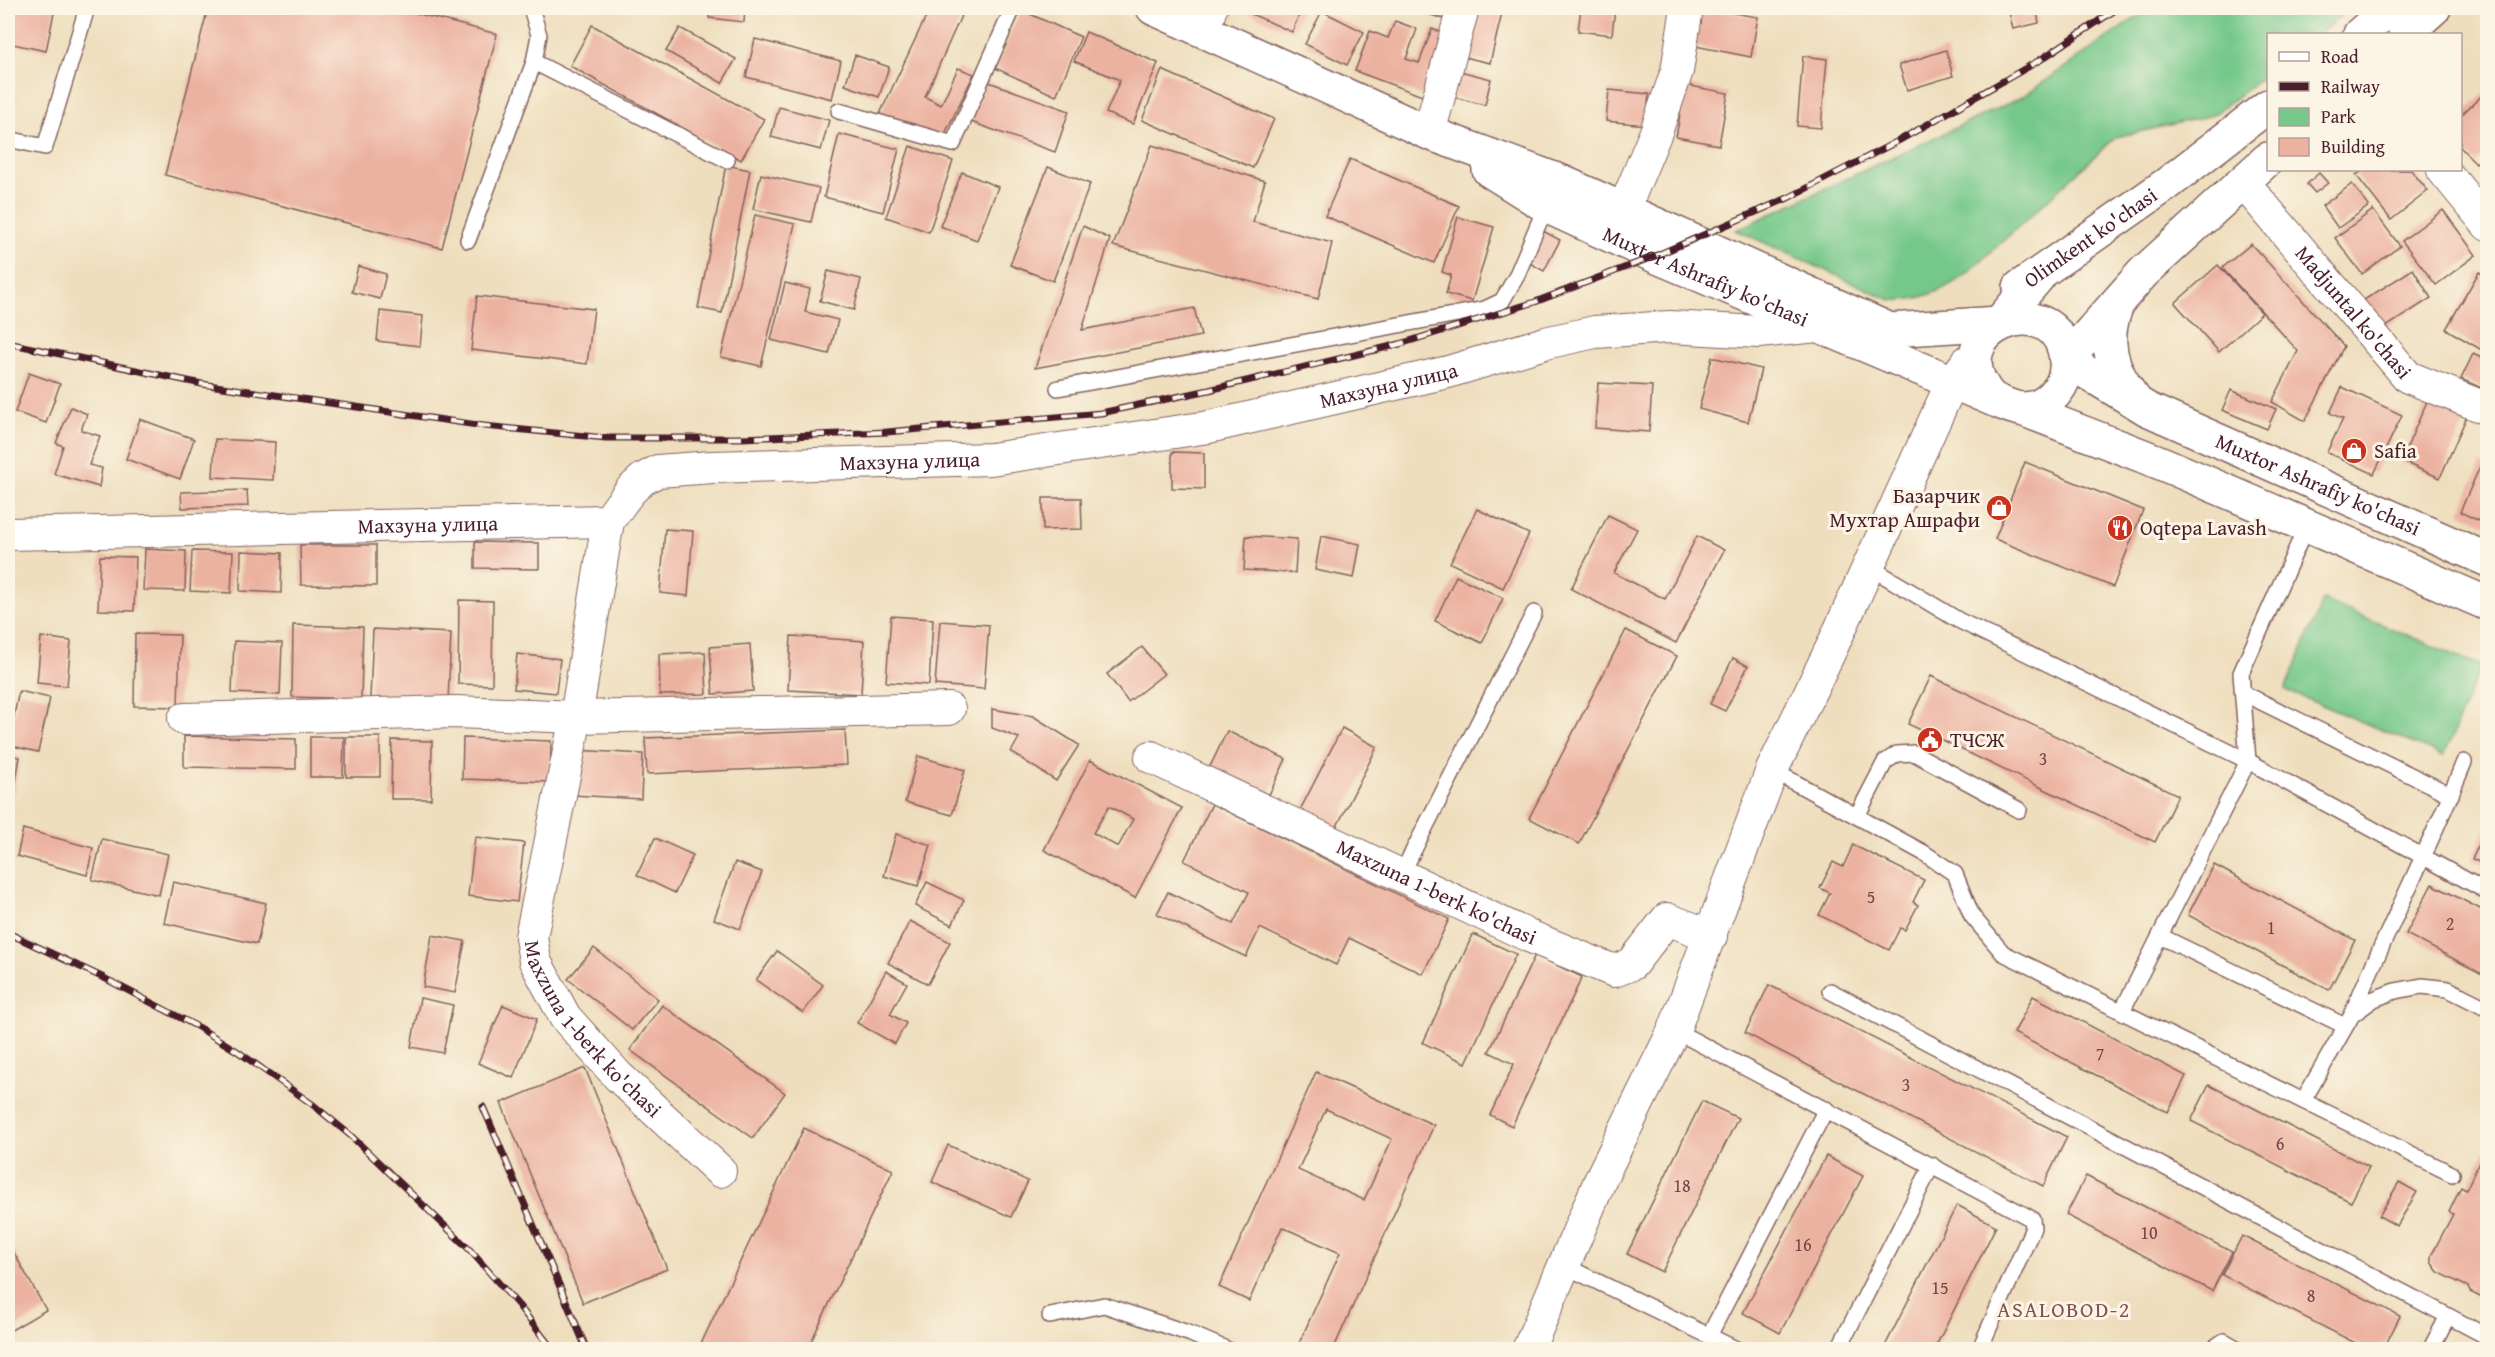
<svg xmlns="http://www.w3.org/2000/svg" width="2495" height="1357" font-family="'Gentium Book Plus',serif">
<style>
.green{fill:#75c88a;stroke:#60745a;stroke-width:1.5}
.building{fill:#ecb2a0;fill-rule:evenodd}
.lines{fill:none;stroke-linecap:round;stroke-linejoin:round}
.service-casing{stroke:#83625e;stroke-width:18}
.minor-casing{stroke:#83625e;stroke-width:34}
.secondary-casing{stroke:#83625e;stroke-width:36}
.service{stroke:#fff;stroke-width:15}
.minor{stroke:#fff;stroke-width:32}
.secondary{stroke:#fff;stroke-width:33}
.rail-casing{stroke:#4a1f2b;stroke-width:7}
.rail{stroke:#fcf5e5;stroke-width:4.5;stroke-dasharray:14;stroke-linecap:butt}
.labels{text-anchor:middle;stroke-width:6;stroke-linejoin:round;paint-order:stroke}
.number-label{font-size:18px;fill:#724448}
.street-label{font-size:21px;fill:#4a1f2b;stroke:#fcf5e5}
.poi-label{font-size:21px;fill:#4a1f2b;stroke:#fcf5e5;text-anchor:start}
.neighbourhood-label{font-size:22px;letter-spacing:1.5px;fill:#835254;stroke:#fcf5e5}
</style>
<rect width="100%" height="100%" fill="#fcf5e5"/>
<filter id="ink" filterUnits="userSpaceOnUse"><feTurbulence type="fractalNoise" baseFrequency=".0167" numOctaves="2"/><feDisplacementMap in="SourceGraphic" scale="12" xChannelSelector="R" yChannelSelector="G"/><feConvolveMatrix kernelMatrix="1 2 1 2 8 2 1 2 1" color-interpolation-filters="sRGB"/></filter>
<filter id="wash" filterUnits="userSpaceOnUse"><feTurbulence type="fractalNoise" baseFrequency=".008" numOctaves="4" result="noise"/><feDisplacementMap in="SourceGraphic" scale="24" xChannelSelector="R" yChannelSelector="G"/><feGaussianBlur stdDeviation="1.35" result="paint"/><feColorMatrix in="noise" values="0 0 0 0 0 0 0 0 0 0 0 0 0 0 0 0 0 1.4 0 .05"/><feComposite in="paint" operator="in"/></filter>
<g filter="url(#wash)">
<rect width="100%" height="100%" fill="#eedebd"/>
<g class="green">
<path d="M2150 8H2350L2319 34H2268V73L2213 115 2116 137 1970 271C1948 289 1920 302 1891 300L1736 230 2022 97Z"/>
<polygon points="2323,600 2481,666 2444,756 2285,690"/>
</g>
<g id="blocks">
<g class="building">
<polygon points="8,8 55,8 46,51 8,43"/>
<polygon points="208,8 396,8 497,34 442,248 165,175"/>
<polygon points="710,8 745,8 744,22 709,18"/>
<polygon points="930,8 964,9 925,97 941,105 958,68 974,74 943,138 878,118"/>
<polygon points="1238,8 1302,8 1292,32"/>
<polygon points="1408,8 1451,8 1447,20"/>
<polygon points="1476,8 1502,13 1490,63 1464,57"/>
<polygon points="1581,8 1615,8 1612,35 1578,31"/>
<polygon points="1702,8 1758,17 1751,57 1695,46"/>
<polygon points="2008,8 2036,8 2039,23 2013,29"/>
<polygon points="1021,10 1081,37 1056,96 995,68"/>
<polygon points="1322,11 1364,32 1347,65 1305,44"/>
<polygon points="1395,21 1417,29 1406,59 1419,63 1432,29 1448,35 1425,97 1355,71 1370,31 1388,38"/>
<polygon points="592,25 764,119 741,160 570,66"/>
<polygon points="680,28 736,59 722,83 666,51"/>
<polygon points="1086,32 1158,63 1133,124 1106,113 1120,80 1074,61"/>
<polygon points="755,39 841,61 832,99 746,77"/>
<polygon points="1946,50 1953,76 1907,90 1899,65"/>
<polygon points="855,55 889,67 879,97 845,85"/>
<polygon points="1803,56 1827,59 1821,128 1797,126"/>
<polygon points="1162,70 1274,119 1253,168 1142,120"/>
<polygon points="1460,71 1491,79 1485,105 1453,97"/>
<polygon points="986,81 1069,111 1055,152 971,122"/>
<polygon points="1685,85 1728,93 1719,145 1676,137"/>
<polygon points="1609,90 1649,94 1646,125 1606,121"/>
<polygon points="2488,90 2488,152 2476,163 2460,147 2460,116"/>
<polygon points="779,107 829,120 821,150 771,137"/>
<polygon points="839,134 899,149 883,212 824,197"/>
<polygon points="1152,145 1265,181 1253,222 1332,243 1318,299 1113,246"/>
<polygon points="910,146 953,161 929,232 886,217"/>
<polygon points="1350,159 1459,206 1434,263 1325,216"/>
<polygon points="726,165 750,170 722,313 698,308"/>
<polygon points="1048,167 1090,184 1053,281 1010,265"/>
<polygon points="2364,170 2411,170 2428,191 2391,220 2356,175"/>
<polygon points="962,172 998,187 977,240 940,226"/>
<polygon points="2319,173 2328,183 2315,193 2307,184"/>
<polygon points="761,174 819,188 811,222 753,209"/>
<polygon points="2352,184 2369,206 2338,228 2322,206"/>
<polygon points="2373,210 2400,246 2362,274 2335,238"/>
<polygon points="2443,210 2476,255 2436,285 2402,241"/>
<polygon points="755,215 795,224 761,366 721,357"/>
<polygon points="1458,217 1494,227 1472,301 1446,294 1451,275 1442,272"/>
<polygon points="1083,226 1110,239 1082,330 1194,308 1201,336 1035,368"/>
<polygon points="1543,231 1560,240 1544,271 1526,261"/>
<polygon points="2251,244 2344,346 2305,421 2272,402 2298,351 2222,268"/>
<polygon points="2218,265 2262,313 2219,352 2175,303"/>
<polygon points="358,266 386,274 380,299 352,292"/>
<polygon points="2413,269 2431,298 2383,329 2364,300"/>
<polygon points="828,271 861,279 854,310 820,301"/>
<polygon points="2479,272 2488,277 2488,348 2485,352 2446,329"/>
<polygon points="785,283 810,289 805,312 838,320 829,354 771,340"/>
<polygon points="477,296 594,309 587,364 471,350"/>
<polygon points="380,311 423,316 420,346 377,341"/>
<polygon points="2473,354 2488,361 2488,391 2461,379"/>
<polygon points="1712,357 1761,369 1748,422 1699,409"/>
<polygon points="29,373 60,384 46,423 15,412"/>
<polygon points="1598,383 1652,386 1649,432 1595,428"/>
<polygon points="2342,387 2402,415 2374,474 2327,452 2343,419 2330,413"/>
<polygon points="2231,390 2276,409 2267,429 2222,410"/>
<polygon points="2428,399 2467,416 2440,478 2401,461"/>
<polygon points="71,407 87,414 81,430 100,436 89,465 102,468 99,487 54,474 63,446 56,443"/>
<polygon points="140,419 194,439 180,479 126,459"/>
<polygon points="215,439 275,442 273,480 213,477"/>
<polygon points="1172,452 1204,453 1204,489 1172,488"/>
<polygon points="2025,462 2143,510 2113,587 1995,539"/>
<polygon points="2481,464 2488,467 2488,525 2460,512"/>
<polygon points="247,490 248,506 182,508 181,492"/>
<polygon points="1043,498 1081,498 1082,529 1043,530"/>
<polygon points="1477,509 1529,534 1503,588 1450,563"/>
<polygon points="1608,515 1637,529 1614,573 1665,599 1697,536 1724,550 1676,643 1571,589"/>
<polygon points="665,529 693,531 688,596 660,593"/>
<polygon points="1246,536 1297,539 1295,573 1244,570"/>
<polygon points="1321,536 1360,544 1354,578 1315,570"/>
<polygon points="475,542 539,543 539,569 475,568"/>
<polygon points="300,545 376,545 376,586 301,585"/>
<polygon points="145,549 186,551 185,591 143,590"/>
<polygon points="192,551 233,552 231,593 190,591"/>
<polygon points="241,551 282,553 281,593 240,591"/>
<polygon points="100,556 136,557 134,611 98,610"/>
<polygon points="1456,576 1503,598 1482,643 1435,621"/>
<polygon points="459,600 493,601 492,685 458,684"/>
<polygon points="891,616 933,619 929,685 886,682"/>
<polygon points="940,621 989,625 984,689 935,685"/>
<polygon points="293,625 363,627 361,699 292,697"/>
<polygon points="373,629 451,633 448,702 370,698"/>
<polygon points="1626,630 1677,656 1579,844 1529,818"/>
<polygon points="135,634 180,635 178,707 134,706"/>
<polygon points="791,636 864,641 861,694 788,690"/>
<polygon points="41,637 71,641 67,686 37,683"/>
<polygon points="234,641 282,643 280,695 232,693"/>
<polygon points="750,644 753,691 713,694 710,647"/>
<polygon points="1142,647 1164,674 1128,702 1107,674"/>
<polygon points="705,652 707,694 660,695 659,654"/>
<polygon points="517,654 560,659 556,693 514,689"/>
<polygon points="1733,658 1748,666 1725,711 1710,704"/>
<polygon points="1931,676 2178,795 2155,842 1908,724"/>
<polygon points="19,691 50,698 38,752 8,745"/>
<polygon points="992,709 1033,716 1079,745 1056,781 1011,752 1019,738 992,728"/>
<polygon points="1342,728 1377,747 1330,840 1294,822"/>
<polygon points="845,730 847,765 647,774 645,738"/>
<polygon points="1227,731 1286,759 1266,801 1207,773"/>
<polygon points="184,736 296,739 296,769 184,767"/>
<polygon points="310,737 344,737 343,777 310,777"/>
<rect x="346" y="737" width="34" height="40"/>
<polygon points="463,738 551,741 550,782 462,779"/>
<polygon points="392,740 432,741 431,799 391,799"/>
<polygon points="575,750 643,754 641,799 573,795"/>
<polygon points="8,755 20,757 14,792 8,790"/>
<polygon points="918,756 965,770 952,815 905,802"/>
<path d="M1090 760 1182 808 1135 898 1044 850ZM1109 806 1133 819 1118 847 1093 833Z"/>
<polygon points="1212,804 1449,919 1423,974 1349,938 1336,965 1260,928 1246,957 1157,914 1168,892 1233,924 1249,892 1184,861"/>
<polygon points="2488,826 2488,866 2472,859"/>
<polygon points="23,829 93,848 87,875 17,856"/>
<polygon points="896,834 931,845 918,886 884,876"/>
<polygon points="475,837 524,843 517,902 468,896"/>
<polygon points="655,838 693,855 675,893 637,875"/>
<polygon points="102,839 168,854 159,895 92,880"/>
<polygon points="1853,845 1924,880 1913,902 1918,905 1905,930 1900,928 1889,950 1819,915 1830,893 1820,888 1833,862 1843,867"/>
<polygon points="735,862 762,872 740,929 714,919"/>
<polygon points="2214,865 2355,940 2329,990 2188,915"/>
<polygon points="173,882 266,903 257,944 164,923"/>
<polygon points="927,882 964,900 952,925 915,906"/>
<polygon points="2432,884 2488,913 2488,977 2406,934"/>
<polygon points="910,921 950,942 928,984 888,963"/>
<polygon points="1473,934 1516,954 1466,1063 1423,1043"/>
<polygon points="432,935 465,941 455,993 423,987"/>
<polygon points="594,948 658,999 632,1030 568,979"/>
<polygon points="777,951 823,985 803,1013 756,980"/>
<polygon points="1535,955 1582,977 1512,1126 1490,1115 1514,1064 1489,1052"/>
<polygon points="886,971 907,983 890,1014 906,1023 895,1044 857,1023"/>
<polygon points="1769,985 2067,1137 2043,1186 1745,1033"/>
<polygon points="2033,996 2186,1076 2168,1112 2014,1033"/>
<polygon points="420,998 453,1005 443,1053 411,1047"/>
<polygon points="503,1005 537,1019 513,1078 478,1063"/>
<polygon points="662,1005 785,1093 753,1138 630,1050"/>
<polygon points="585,1068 667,1269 583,1303 501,1103"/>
<path d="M1316 1072 1434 1125 1333 1350H1296L1340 1253 1282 1227 1249 1301 1219 1287ZM1326 1109 1392 1139 1364 1200 1298 1170Z"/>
<polygon points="2209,1085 2369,1167 2351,1202 2191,1121"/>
<polygon points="1702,1101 1738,1118 1662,1272 1627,1254"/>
<polygon points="804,1128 893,1170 807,1350 698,1350"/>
<polygon points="948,1145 1028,1181 1011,1217 932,1182"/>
<polygon points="2488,1149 2488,1301 2470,1292 2468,1287 2438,1272 2431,1262 2431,1256 2453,1214 2449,1212 2461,1187 2466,1190 2482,1156"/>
<polygon points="1826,1156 1863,1176 1780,1333 1743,1313"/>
<polygon points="2086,1176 2232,1252 2212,1291 2066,1215"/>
<polygon points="2399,1182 2417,1192 2397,1226 2379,1216"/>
<polygon points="1957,1205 1996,1226 1934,1350 1883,1350"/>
<polygon points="2242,1236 2400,1316 2383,1350 2369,1350 2222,1275"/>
<polygon points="8,1242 46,1310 8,1332"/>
</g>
</g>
</g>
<g filter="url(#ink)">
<use href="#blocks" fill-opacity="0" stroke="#83625e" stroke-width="1.5"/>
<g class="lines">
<g class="service-casing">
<g id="service">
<polyline points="534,62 727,160"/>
<polyline points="839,111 953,144 1013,8"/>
<polyline points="8,139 45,147 87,8"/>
<polyline points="468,240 534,62 539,35 531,8"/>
<polyline points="1058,388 1485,309 1502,301 1516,277 1546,206"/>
<polyline points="1868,566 1958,620 2248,761 2488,892"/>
<polyline points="2243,693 2451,795"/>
<polyline points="1772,770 1924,853 1955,874 1972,916 2003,953 2303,1101"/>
<polyline points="1857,816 1885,762 1897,754 1914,753 2019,810"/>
<polyline points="1401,875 1534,613"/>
<polyline points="2160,936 2345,1026"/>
<polyline points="1830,991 2488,1337"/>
<polyline points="2122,1011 2248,761 2241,673 2307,525"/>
<path d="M2352 1014C2387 929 2430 848 2464 762"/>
<polyline points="1674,1030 2032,1219 2033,1228 1982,1344 1984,1350"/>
<polyline points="2452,1174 2303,1101 2352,1015 2374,999 2395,991 2422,986 2448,989 2488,1009"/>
<polyline points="1563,1265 1738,1350"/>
<polyline points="1050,1316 1104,1305 1191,1334 1228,1350"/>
<polyline points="1709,1336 1826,1109"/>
<polyline points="1838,1350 1932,1165"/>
<polyline points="2211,1350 2224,1341 2240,1350"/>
<polyline points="2430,1350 2448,1316"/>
</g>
</g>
<g class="minor-casing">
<g id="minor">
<polyline points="1203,31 1211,8"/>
<polyline points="1429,133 1463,8"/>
<polyline points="2443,170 2488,225"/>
<path id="s1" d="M2243 182 2408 377 2488 409"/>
<polyline points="1624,209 1656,132 1677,71 1687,8"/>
<path id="s2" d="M608 521 576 717 531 937 535 961 565 1017 618 1076 720 1171"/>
<path id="s3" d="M8 534 608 521 630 491 643 479 658 471 712 467 991 459 1209 427 1448 372 1545 343 1595 332 1670 327 1759 332 1818 326"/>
<polyline points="184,719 456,712 576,717 949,709"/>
<path id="s4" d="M1151 757 1529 936 1614 971 1632 964 1667 919 1711 936"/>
<polyline points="1528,1350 1602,1176 1674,1030 1772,770 1832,647 1952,382 1967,362"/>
</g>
</g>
<g class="secondary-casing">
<g id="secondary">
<polyline points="1153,8 1429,133 1562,182 1890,330 1999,323 2039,276"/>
<polyline points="2360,34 2390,8"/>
<polyline points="2405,34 2434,8"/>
<path id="s5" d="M2268 159 2143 273 2066 360 2147 409 2488 560"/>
<path id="s6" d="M1489 170 1546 206 1655 256 1992 399C2001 402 2013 409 2023 409 2048 409 2069 384 2066 360 2058 281 1930 329 1992 399"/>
<path id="s7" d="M2020 287 2167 184 2268 106"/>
<path d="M2117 305C2102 340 2111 370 2134 399"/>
<polyline points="2022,409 2161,463 2488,604"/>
</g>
</g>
<use href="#service" class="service"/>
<use href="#minor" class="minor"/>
<use href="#secondary" class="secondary"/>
<g class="rail-casing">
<g id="rail">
<polyline points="8,343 202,384 484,426 606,438 742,438 887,432 1101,413 1209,390 1400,344 1535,302 1655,256 1788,198 1900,140 2040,60 2118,8"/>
<polyline points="8,933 104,978 198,1027 237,1051 312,1104 350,1135 469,1249 519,1306 553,1350"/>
<polyline points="483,1107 587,1350"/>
</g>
</g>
<use href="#rail" class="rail"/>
</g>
</g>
<defs>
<g id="shop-disc" transform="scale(1.35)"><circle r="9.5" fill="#c8321e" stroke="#fcf5e5"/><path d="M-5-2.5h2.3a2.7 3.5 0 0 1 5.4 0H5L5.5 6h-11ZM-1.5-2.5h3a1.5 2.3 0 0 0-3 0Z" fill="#fff"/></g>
<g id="restaurant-disc" transform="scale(1.35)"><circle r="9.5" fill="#c8321e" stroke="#fcf5e5"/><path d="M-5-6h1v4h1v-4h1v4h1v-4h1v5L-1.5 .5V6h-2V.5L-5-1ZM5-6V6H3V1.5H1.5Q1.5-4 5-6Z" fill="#fff"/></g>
<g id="civic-disc" transform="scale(1.35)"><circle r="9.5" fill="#c8321e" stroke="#fcf5e5"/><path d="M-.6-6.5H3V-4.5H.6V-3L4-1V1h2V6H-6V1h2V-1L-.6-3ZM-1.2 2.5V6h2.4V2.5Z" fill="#fff"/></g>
</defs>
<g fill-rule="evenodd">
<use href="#shop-disc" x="2354" y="451"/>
<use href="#shop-disc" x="1999" y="508"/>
<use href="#restaurant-disc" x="2120" y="528"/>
<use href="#civic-disc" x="1930" y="740"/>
</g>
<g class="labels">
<g class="number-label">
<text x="2043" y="765">3</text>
<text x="1871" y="903">5</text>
<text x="2450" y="930">2</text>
<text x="2271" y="934">1</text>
<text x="2100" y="1060">7</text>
<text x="1906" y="1091">3</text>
<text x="2280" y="1150">6</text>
<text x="1682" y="1192">18</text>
<text x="2149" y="1239">10</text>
<text x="1803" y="1251">16</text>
<text x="1940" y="1294">15</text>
<text x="2311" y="1302">8</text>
</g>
<g class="street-label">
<text dy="7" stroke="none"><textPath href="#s7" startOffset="86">Olimkent ko'chasi</textPath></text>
<text dy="7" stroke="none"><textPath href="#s6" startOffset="242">Muxtor Ashrafiy ko'chasi</textPath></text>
<text dy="7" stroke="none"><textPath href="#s1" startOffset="171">Madjuntal ko'chasi</textPath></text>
<text dy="7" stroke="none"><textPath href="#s3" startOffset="1410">Махзуна улица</textPath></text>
<text dy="7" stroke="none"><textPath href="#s3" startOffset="924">Махзуна улица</textPath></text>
<text dy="7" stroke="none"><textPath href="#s5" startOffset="567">Muxtor Ashrafiy ko'chasi</textPath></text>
<text dy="7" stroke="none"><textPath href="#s3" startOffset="420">Махзуна улица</textPath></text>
<text dy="7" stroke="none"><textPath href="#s4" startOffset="316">Maxzuna 1-berk ko'chasi</textPath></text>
<text dy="7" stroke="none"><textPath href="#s2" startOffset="536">Maxzuna 1-berk ko'chasi</textPath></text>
</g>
<g class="poi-label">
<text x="2374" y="458">Safia</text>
<text x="1980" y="503" text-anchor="end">Базарчик<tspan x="1980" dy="24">Мухтар Ашрафи</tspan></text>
<text x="2140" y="535">Oqtepa Lavash</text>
<text x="1950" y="747">ТЧСЖ</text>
</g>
<g class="neighbourhood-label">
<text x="2064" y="1317">ASALOBOD-2</text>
</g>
</g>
<rect width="2495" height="1357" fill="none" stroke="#fcf5e5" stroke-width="30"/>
<rect x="2267" y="33" width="195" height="138" fill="#fcf5e5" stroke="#b59f9b" stroke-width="1.5"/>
<rect x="2279" y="52" width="30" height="9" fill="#ffffff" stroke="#b59f9b" stroke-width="1.5"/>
<text x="2321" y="63" font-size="18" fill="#4a1f2b">Road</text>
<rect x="2279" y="82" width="30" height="9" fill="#4a1f2b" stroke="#b59f9b" stroke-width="1.5"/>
<text x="2321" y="93" font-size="18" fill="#4a1f2b">Railway</text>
<rect x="2279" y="108" width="30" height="18" fill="#75c88a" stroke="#b59f9b" stroke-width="1.5"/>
<text x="2321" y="123" font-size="18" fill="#4a1f2b">Park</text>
<rect x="2279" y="138" width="30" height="18" fill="#ecb2a0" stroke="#b59f9b" stroke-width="1.5"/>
<text x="2321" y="153" font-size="18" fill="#4a1f2b">Building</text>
</svg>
